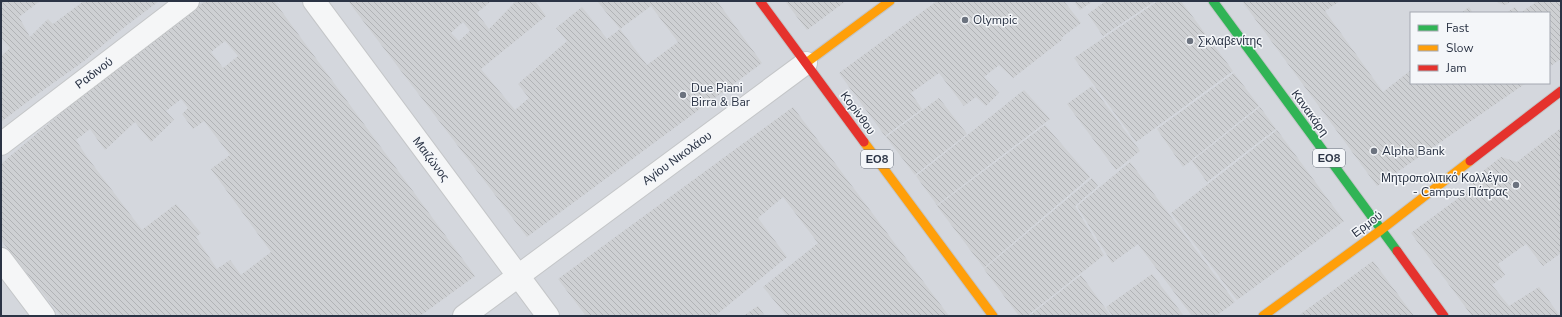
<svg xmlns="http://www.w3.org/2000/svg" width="1562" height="317" font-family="'Nunito Sans',sans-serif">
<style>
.built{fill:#d4d7dd;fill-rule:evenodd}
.building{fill:url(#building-back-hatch);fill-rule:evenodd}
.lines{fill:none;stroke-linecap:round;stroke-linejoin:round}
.street-casing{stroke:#c4c6c8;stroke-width:24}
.fast-casing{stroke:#c4c6c8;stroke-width:11}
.slow-casing{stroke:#c4c6c8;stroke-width:11}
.jam-casing{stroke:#c4c6c8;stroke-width:11}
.street{stroke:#f5f6f7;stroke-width:22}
.fast{stroke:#30b455;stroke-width:9}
.slow{stroke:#ff9f0a;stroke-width:9}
.jam{stroke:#e5322d;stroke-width:9}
.poi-dot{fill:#6c737f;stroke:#f4f6f9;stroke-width:1.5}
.labels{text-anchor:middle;stroke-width:3;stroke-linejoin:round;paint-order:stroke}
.shield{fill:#f4f6f9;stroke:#676e7b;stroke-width:1}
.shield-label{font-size:11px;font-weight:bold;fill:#2b3445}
.poi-label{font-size:12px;fill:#2b3445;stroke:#f4f6f9;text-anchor:start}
.street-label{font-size:12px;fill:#2b3445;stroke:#f4f6f9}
</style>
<defs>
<pattern id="building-back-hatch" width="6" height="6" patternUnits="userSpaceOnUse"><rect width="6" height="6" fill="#ced0d3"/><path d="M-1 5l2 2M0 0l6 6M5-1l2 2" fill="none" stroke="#b1b3b6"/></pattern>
</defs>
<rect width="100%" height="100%" fill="#e6e8ea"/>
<path class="built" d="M1 1H1561V316H1ZM1411 13H1549V83H1411Z"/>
<g class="building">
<polygon points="1,1 40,1 19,17 30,37 48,19 53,24 84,1 159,1 122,29 84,61 31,99 1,122 1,56 10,48 1,37"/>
<path d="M205 1H274L475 276 420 316H61L1 240V164L99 81 125 64ZM225 41 238 56 223 68 211 52ZM181 99 188 108 182 114 193 129 204 121 230 155 211 169 271 252 241 275 230 260 217 269 196 237 201 233 176 204 142 230 87 157 76 140 90 129 105 150 135 122 151 142 174 120 166 111Z"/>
<path d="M348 1H491L477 13 489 29 516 1H535L546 16 481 69 515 110 529 98 518 84 567 41 556 28 582 7 607 39 620 29 647 65 678 42 651 6 620 29 597 1H717L762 63 527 237ZM463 22 470 31 459 41 451 33Z"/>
<polygon points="785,1 846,1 807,30"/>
<polygon points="937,1 1064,1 1081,23 1061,38 1063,39 1013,78 999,65 984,77 999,93 986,106 976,97 964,106 939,73 911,93 922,109 885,136 839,73"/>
<polygon points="1074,1 1093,1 1080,10"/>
<polygon points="1106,1 1155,1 1103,36 1088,14"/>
<polygon points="1158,1 1181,1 1233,71 1136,142 1074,58"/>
<polygon points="1242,1 1340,1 1325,11 1383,92 1411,70 1411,83 1526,83 1377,186"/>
<polygon points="1497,1 1511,1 1506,5 1498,3"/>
<polygon points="1533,1 1561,1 1561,59 1549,67 1549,13 1520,13 1535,3"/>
<polygon points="1469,7 1473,13 1461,13"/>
<polygon points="1515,7 1519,13 1506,13"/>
<polygon points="1234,73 1259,106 1183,167 1157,129"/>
<polygon points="1092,86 1140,151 1116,170 1067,104"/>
<polygon points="1024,90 1050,119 937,205 916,176"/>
<polygon points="939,98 967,134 915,175 886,137"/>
<polygon points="793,107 949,316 787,316 763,287 818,243 783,197 758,218 787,257 715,316 586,316 558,279"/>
<polygon points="1260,107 1276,129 1207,182 1192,161"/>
<polygon points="1045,125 1090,177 984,268 937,206"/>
<polygon points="1561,128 1561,253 1543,266 1526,244 1498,264 1505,275 1492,285 1509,306 1539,287 1560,316 1472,316 1411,233 1464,194 1473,179 1501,157 1517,162"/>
<polygon points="1277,130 1344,221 1237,300 1171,213"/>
<polygon points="1130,162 1235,302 1216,316 1192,316 1138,244 1112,263 1077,206"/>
<polygon points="1092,178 1098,186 1075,206 1104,255 1027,316 1019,316 984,269"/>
<polygon points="1373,261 1414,316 1298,316"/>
<polygon points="1152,274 1184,316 1113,316 1106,307"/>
<polygon points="1081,275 1111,316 1029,316"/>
<polygon points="758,306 765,316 743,316"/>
</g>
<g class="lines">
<g class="street-casing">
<g id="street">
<polyline points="314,1 548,316"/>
<polyline points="1,144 188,1"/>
<polyline points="1,259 44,316"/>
<polyline points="464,316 806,63"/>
</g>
</g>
<g class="fast-casing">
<polyline id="fast" points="1213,1 1397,251"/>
</g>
<g class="slow-casing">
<g id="slow">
<polyline points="806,63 890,1"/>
<polyline points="864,142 993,316"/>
<polyline points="1263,316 1381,230 1470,161"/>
</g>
</g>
<g class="jam-casing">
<g id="jam">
<polyline points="760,1 864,142"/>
<polyline points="1470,161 1561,91"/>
<polyline points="1397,251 1444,316"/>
</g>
</g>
<use href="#street" class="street"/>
<use href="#fast" class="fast"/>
<use href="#slow" class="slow"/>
<use href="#jam" class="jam"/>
</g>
<g class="poi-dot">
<circle cx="965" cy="20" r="4"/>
<circle cx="1190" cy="41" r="4"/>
<circle cx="683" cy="95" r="4"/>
<circle cx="1374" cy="151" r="4"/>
<circle cx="1516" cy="185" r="4"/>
</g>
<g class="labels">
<g class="shield">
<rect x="1313" y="149" width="32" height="18" rx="3"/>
<rect x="861" y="150" width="32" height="18" rx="3"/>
</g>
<g class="shield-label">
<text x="1329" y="162">ΕΟ8</text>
<text x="877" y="163">ΕΟ8</text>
</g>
<g class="poi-label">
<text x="973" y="24">Olympic</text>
<text x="1198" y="45">Σκλαβενίτης</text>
<text x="691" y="92">Due Piani<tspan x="691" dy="14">Birra &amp; Bar</tspan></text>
<text x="1382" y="155">Alpha Bank</text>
<text x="1508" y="182" text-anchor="end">Μητροπολιτικό Κολλέγιο<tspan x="1508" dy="14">- Campus Πάτρας</tspan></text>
</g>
<g class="street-label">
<text transform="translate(94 73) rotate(-37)" y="4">Ραδινού</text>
<text transform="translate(858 113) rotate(54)" y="4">Κορίνθου</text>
<text transform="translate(1310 113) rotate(54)" y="4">Κανακάρη</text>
<text transform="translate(677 158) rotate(-36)" y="4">Αγίου Νικολάου</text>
<text transform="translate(431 159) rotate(53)" y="4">Μαιζώνος</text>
<text transform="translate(1367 224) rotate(-37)" y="4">Ερμού</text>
</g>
</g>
<rect width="1562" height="317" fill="none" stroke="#2b3445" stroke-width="4"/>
<rect x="1410" y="12" width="140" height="72" fill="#f4f6f9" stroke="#a4a8b1"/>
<rect x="1418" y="25" width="20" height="6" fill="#30b455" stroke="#a4a8b1"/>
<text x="1446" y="32" font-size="12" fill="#2b3445">Fast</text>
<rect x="1418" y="45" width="20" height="6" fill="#ff9f0a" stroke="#a4a8b1"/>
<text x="1446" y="52" font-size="12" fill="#2b3445">Slow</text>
<rect x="1418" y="65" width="20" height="6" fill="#e5322d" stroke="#a4a8b1"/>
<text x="1446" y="72" font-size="12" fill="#2b3445">Jam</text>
</svg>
